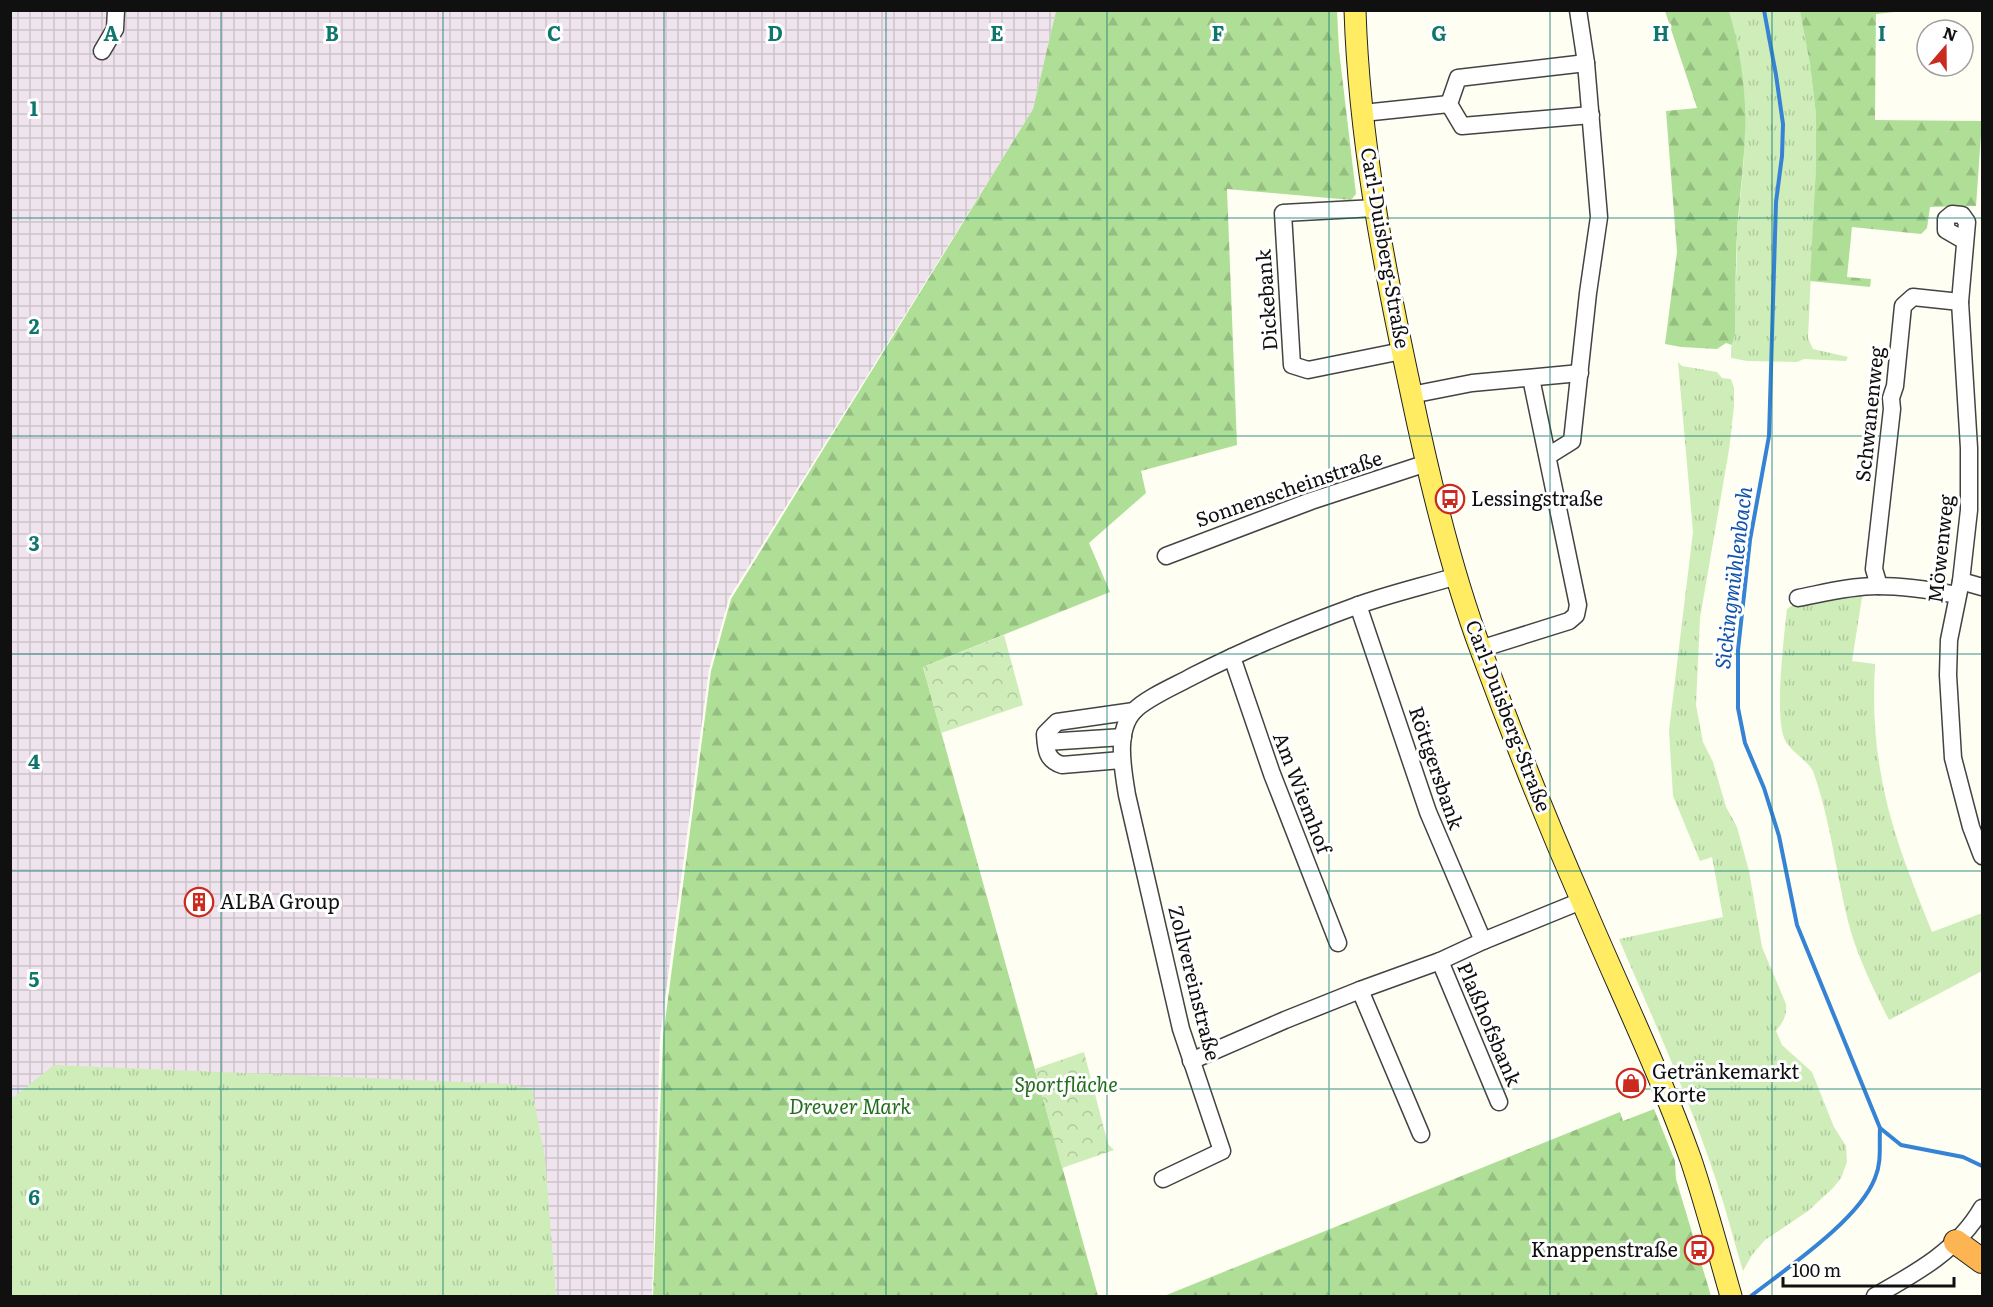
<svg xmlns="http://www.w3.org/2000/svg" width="1993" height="1307" font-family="Literata,serif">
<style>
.industrial{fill:url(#industrial-grid)}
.grass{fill:url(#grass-tufts)}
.forest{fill:url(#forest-firs)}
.park{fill:url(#park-crowns)}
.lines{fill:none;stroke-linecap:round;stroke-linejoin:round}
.stream{stroke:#3683d6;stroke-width:4}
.minor-casing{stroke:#434343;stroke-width:19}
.major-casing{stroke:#212121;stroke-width:23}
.highway-casing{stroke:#212121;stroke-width:26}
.minor{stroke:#fff;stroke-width:16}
.major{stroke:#ffec63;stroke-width:21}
.highway{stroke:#fdb553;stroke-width:24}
.grid{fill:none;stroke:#0f766e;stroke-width:1.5;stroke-opacity:0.55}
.labels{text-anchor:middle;stroke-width:6;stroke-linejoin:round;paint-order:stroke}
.street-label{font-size:20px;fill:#101010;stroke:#fff}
.poi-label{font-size:20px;fill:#101010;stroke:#fff;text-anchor:start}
.park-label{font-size:20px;font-style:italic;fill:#226d1b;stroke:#fff}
.water-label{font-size:21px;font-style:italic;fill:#1054ab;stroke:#fff}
.grid-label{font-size:20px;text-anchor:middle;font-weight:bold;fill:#0f766e;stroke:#fff;stroke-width:6;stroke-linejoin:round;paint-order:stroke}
</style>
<defs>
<pattern id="industrial-grid" width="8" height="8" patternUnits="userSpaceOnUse" patternTransform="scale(1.5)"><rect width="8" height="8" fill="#efe4ee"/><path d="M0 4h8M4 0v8" fill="none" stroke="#ccc3cb"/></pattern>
<pattern id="grass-tufts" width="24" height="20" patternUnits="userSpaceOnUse" patternTransform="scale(1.5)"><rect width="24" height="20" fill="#ceedb9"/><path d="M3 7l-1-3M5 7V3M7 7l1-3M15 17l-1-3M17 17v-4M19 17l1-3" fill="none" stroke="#b0ca9e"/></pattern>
<pattern id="forest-firs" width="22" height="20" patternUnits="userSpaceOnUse" patternTransform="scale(1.5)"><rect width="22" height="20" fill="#afdf97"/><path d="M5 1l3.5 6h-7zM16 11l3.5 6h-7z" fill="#96be81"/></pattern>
<pattern id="park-crowns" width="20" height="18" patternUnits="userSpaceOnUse" patternTransform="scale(1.5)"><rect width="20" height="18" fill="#ceedb9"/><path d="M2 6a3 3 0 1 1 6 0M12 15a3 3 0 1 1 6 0" fill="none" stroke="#b0ca9e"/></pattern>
</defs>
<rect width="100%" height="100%" fill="#fffef3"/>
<polygon class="industrial" points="10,11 1056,11 1033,109 729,598 709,670 660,1037 652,1296 11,1296"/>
<g class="grass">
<polygon points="1729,11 1800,11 1801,14 1810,64 1816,115 1816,165 1808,338 1813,349 1848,357 1846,361 1804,359 1797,362 1747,361 1731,358 1731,348 1735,335 1737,234 1744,158 1745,112 1733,26"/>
<path d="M1678 362 1682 366 1717 372 1722 378 1731 379 1734 388V406L1729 450 1700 618 1696 705 1703 742 1713 762 1726 807 1737 827 1749 871 1762 947 1786 1004C1787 1016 1783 1022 1776 1031L1782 1045 1812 1072 1834 1127 1846 1146 1847 1162 1841 1178 1833 1188 1808 1211 1765 1240 1752 1255 1743 1271C1734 1242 1727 1212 1717 1183 1690 1100 1653 1019 1619 939L1723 917 1712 857 1700 861 1673 796 1669 730 1693 532Z"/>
<path d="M1863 591 1852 661 1875 664C1873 701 1874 738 1881 774 1890 829 1912 881 1932 932L1982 913V971L1889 1020C1875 992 1860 962 1851 932 1836 878 1832 824 1813 771 1806 759 1791 752 1785 740 1774 718 1784 637 1787 609L1797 602Z"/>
<polygon points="54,1065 509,1084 532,1089 545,1158 556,1296 11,1296 11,1099"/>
</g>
<g class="forest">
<polygon points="1056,11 1337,11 1339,50 1356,194 1351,200 1227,189 1237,445 1141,471 1146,493 1089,543 1110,592 923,667 1098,1296 653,1296 663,1037 711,671 731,599 1033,109"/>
<path d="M1665 11H1729C1740 47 1747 95 1745 133 1744 167 1739 200 1737 234 1735 268 1736 301 1735 335L1732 345 1726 343 1717 349 1681 347 1665 344 1677 252 1666 111 1697 108Z"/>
<polygon points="1800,11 1904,11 1876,14 1875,120 1982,121 1976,206 1930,207 1927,228 1921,234 1852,227 1847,277 1871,279 1870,287 1810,281 1816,165 1816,115 1810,64"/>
<polygon points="1654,1109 1675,1161 1676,1179 1711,1296 1164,1296 1620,1112 1623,1121"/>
</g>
<g class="park">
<polygon points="1004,635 1023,705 941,733 923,667"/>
<polygon points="1084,1052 1108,1144 1114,1150 1062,1168 1035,1069"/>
</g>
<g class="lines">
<g class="stream">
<polyline points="1880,1128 1901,1145 1963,1157 1982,1166"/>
<path d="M1751 1296C1787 1268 1859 1220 1875 1178 1882 1162 1879 1145 1880 1128L1797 925 1779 836 1764 788 1745 743 1738 708V650L1750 540 1769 436 1776 202 1782 156 1783 124 1776 75 1764 10"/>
</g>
<g class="minor-casing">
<g id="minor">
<polyline points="102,51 115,29 116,10"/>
<polyline points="1586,63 1458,78 1449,104 1462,126 1591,115"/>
<polyline points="1363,113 1449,104"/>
<polyline points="1375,208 1283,213 1292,365 1308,370 1402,351"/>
<polyline points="1965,241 1946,230 1946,219 1952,214 1962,215 1967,222 1960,302 1969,448 1969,510 1961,581 1949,640 1948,675 1953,758 1971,827 1982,856"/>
<polyline points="1411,395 1472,383 1580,373"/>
<polyline points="1548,456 1572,441 1588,293 1599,217 1586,63 1578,10"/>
<polyline points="1166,556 1311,501 1427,463"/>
<polyline points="1961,581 1982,587"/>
<polyline points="1879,586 1874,569 1892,409 1891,398 1895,386 1903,306 1913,297 1960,302"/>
<path d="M1798 598C1824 593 1851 586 1877 586 1904 586 1931 590 1957 595"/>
<polyline points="1358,605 1428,812 1483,941"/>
<polyline points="1480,649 1569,621 1576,615 1578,605 1531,378"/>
<polyline points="1232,657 1272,774 1338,943"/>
<polyline points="1046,742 1123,737"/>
<path d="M1121 760 1062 765C1046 760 1046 749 1045 734L1057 722 1134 711"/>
<polyline points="1440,961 1499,1102"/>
<polyline points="1360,990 1421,1134"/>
<polyline points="1191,1061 1285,1020 1360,990 1440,961 1483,941 1581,901"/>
<path d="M1163 1179 1222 1151 1181 1029 1127 795C1123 770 1115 731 1134 711 1146 698 1177 685 1193 676 1246 649 1301 626 1356 606 1389 594 1424 586 1457 576"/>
<path d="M1875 1296C1916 1273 1958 1250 1982 1208"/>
</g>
</g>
<g class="major-casing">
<path id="major" d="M1355 10C1359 139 1384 267 1411 392 1429 478 1451 571 1482 653 1513 737 1547 822 1583 904 1619 989 1660 1073 1691 1160 1706 1205 1718 1251 1731 1296"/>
</g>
<g class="highway-casing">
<polyline id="highway" points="1956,1242 1982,1261"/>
</g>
<use href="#minor" class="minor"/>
<use href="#major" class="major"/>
<use href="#highway" class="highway"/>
</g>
<path class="grid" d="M221 10V1296M443 10V1296M664 10V1296M886 10V1296M1107 10V1296M1329 10V1296M1550 10V1296M1772 10V1296M10 218H1982M10 436H1982M10 654H1982M10 871H1982M10 1089H1982"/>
<defs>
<g id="bus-ring" transform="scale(1.5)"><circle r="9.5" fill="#fff" stroke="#ca2b1e" stroke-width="1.5"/><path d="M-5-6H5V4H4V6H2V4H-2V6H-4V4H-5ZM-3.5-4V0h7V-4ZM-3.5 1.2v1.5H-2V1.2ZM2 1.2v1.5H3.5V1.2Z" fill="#ca2b1e"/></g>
<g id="building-ring" transform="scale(1.5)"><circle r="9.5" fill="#fff" stroke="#ca2b1e" stroke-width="1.5"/><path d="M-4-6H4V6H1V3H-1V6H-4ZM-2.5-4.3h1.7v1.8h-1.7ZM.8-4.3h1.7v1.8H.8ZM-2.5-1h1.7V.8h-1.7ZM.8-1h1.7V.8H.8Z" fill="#ca2b1e"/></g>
<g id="shop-ring" transform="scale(1.5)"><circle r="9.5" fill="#fff" stroke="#ca2b1e" stroke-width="1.5"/><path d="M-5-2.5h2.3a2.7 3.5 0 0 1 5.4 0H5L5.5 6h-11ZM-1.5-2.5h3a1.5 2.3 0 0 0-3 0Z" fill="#ca2b1e"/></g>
</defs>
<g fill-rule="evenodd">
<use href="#bus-ring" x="1450" y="499"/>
<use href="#building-ring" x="199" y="902"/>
<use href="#shop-ring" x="1631" y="1083"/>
<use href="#bus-ring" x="1699" y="1250"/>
</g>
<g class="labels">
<g class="street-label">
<text transform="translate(1385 248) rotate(80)" y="7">Carl-Duisberg-Straße</text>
<text transform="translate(1267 300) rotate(-94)" y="7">Dickebank</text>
<text transform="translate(1870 414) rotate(-84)" y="7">Schwanenweg</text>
<text transform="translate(1289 489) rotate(-19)" y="7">Sonnenscheinstraße</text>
<text transform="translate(1941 549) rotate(-84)" y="7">Möwenweg</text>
<text transform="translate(1508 716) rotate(69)" y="7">Carl-Duisberg-Straße</text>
<text transform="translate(1436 768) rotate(71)" y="7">Röttgersbank</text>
<text transform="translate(1302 793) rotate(69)" y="7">Am Wiemhof</text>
<text transform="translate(1194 983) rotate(76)" y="7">Zollvereinstraße</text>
<text transform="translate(1489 1024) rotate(67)" y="7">Plaßhofsbank</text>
</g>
<g class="poi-label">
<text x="1471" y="506">Lessingstraße</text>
<text x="220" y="909">ALBA Group</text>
<text x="1652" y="1079">Getränkemarkt<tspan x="1652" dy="23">Korte</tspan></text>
<text x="1678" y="1257" text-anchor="end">Knappenstraße</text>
</g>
<g class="park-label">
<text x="1066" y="1092">Sportfläche</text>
<text x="850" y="1114">Drewer Mark</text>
</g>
<g class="water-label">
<text transform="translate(1734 578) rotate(-83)" y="7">Sickingmühlenbach</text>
</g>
</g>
<g class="grid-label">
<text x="111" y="41">A</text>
<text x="332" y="41">B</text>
<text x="554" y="41">C</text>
<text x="775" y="41">D</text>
<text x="997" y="41">E</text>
<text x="1218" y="41">F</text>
<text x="1439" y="41">G</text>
<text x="1661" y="41">H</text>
<text x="1882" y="41">I</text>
<text x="34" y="116">1</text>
<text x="34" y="334">2</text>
<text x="34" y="551">3</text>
<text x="34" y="769">4</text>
<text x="34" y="987">5</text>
<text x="34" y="1205">6</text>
</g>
<rect width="1993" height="1307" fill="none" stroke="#101010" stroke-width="24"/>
<g transform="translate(1945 48) rotate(20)"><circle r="28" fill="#ffffff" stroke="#9f9f9f" stroke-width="1.5"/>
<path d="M0-4.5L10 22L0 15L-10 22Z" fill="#ca2b1e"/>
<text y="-9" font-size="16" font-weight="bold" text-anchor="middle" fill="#101010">N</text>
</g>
<path d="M1783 1277v9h171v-9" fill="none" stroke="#101010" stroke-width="3"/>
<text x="1792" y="1277" font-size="18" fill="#101010" stroke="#ffffff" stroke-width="4.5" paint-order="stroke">100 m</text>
</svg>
